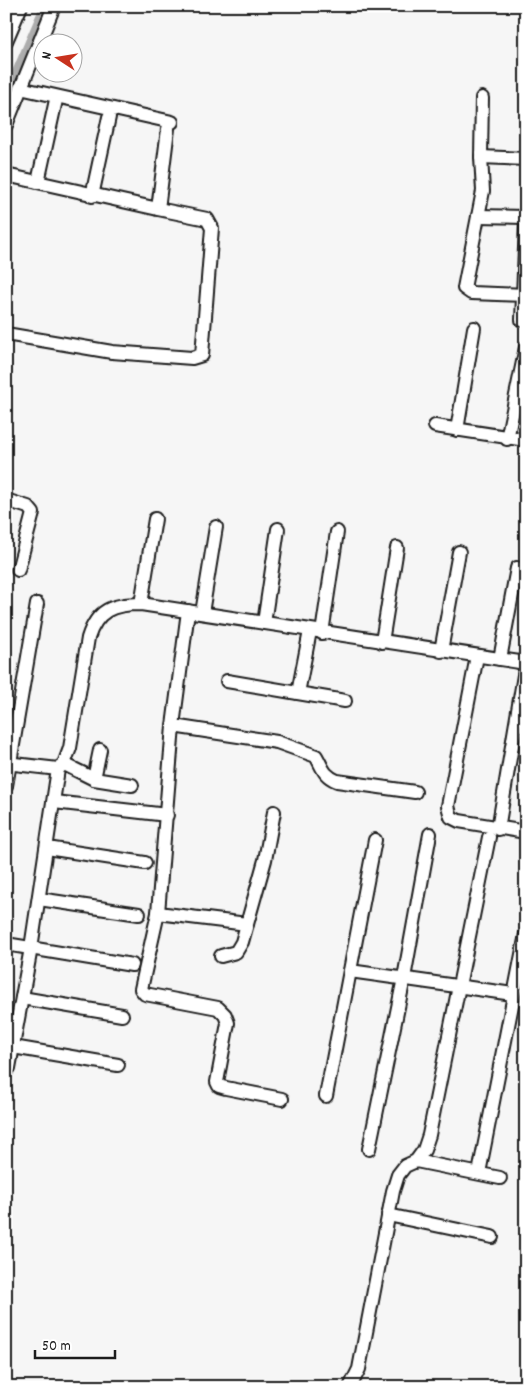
<svg xmlns="http://www.w3.org/2000/svg" width="532" height="1393" font-family="Dekko,sans-serif">
<style>
.lines{fill:none;stroke-linecap:round;stroke-linejoin:round}
.canal{stroke:#acacac;stroke-width:11}
.minor-casing{stroke:#1c1c1c;stroke-width:16}
.minor{stroke:#fff;stroke-width:12}
</style>
<rect width="100%" height="100%" fill="#f6f6f6"/>
<filter id="ink" filterUnits="userSpaceOnUse"><feTurbulence type="fractalNoise" baseFrequency=".02" numOctaves="2"/><feDisplacementMap in="SourceGraphic" scale="10" xChannelSelector="R" yChannelSelector="G"/><feConvolveMatrix kernelMatrix="1 2 1 2 8 2 1 2 1" color-interpolation-filters="sRGB"/></filter>
<g filter="url(#ink)">
<g class="lines">
<polyline class="canal" points="6,99 46,6"/>
<g class="minor-casing">
<g id="minor">
<polyline points="6,41 21,6"/>
<polyline points="20,88 172,122"/>
<polyline points="482,98 481,157 483,191 464,288 471,293 526,295"/>
<polyline points="6,125 54,6"/>
<polyline points="481,157 526,159"/>
<polyline points="6,175 158,209 168,129"/>
<polyline points="38,182 56,100"/>
<polyline points="92,196 109,117"/>
<polyline points="478,216 526,217"/>
<polyline points="522,320 526,223"/>
<polyline points="6,334 112,352 192,358 202,355 212,228 207,219 158,209"/>
<polyline points="435,426 526,440"/>
<polyline points="457,430 474,328"/>
<polyline points="507,439 526,347"/>
<polyline points="6,500 28,507 33,513 18,570"/>
<polyline points="141,604 155,519"/>
<polyline points="188,611 173,726 158,913 141,989 145,994 218,1008 225,1015 228,1023 217,1082 219,1086 226,1088 282,1099"/>
<polyline points="202,613 216,527"/>
<polyline points="264,623 278,529"/>
<polyline points="322,633 337,532"/>
<polyline points="382,642 397,548"/>
<polyline points="441,651 459,552"/>
<polyline points="477,656 448,806 451,817 459,821 526,832"/>
<polyline points="500,659 517,568"/>
<polyline points="227,681 345,701"/>
<polyline points="298,693 310,631"/>
<path d="M173 726 277 742 316 756C323 768 323 775 337 781L415 792"/>
<polyline points="6,763 58,769"/>
<polyline points="64,764 94,779 132,785"/>
<polyline points="94,779 100,750"/>
<polyline points="6,786 37,604"/>
<polyline points="54,802 167,815"/>
<polyline points="498,829 526,663"/>
<polyline points="47,848 145,863"/>
<polyline points="39,899 139,914"/>
<polyline points="158,913 247,924"/>
<polyline points="6,944 132,965"/>
<polyline points="221,956 236,952 242,942 265,860 274,812"/>
<polyline points="350,971 513,994"/>
<polyline points="22,998 122,1015"/>
<polyline points="13,1047 118,1065"/>
<path d="M9 1068 31 948 58 769 64 764 70 748 88 638C97 610 112 604 141 604L526 663"/>
<polyline points="326,1096 375,840"/>
<polyline points="369,1149 404,978 430,834"/>
<polyline points="416,1161 500,1178"/>
<polyline points="479,1173 526,934"/>
<polyline points="388,1215 492,1237"/>
<polyline points="350,1387 359,1369 393,1191 398,1175 405,1166 416,1161 424,1150 429,1135 489,837"/>
</g>
</g>
<use href="#minor" class="minor"/>
</g>
</g>
<rect width="532" height="1393" fill="none" stroke="#fff" stroke-width="25"/>
<rect x="12" y="12" width="507" height="1368" fill="none" stroke="#1c1c1c" stroke-width="2" filter="url(#ink)"/>
<g transform="translate(58 58) rotate(282)"><circle r="24" fill="#ffffff" stroke="#a4a4a4"/>
<path d="M0-4L9 19L0 12L-9 19Z" fill="#c8321e"/>
<text y="-8" font-size="14" font-weight="bold" text-anchor="middle" fill="#1c1c1c">N</text>
</g>
<path d="M35 1350v8h80v-8" fill="none" stroke="#1c1c1c" stroke-width="2.5"/>
<text x="42" y="1350" font-size="15" fill="#1c1c1c" stroke="#ffffff" stroke-width="4" paint-order="stroke">50 m</text>
</svg>
